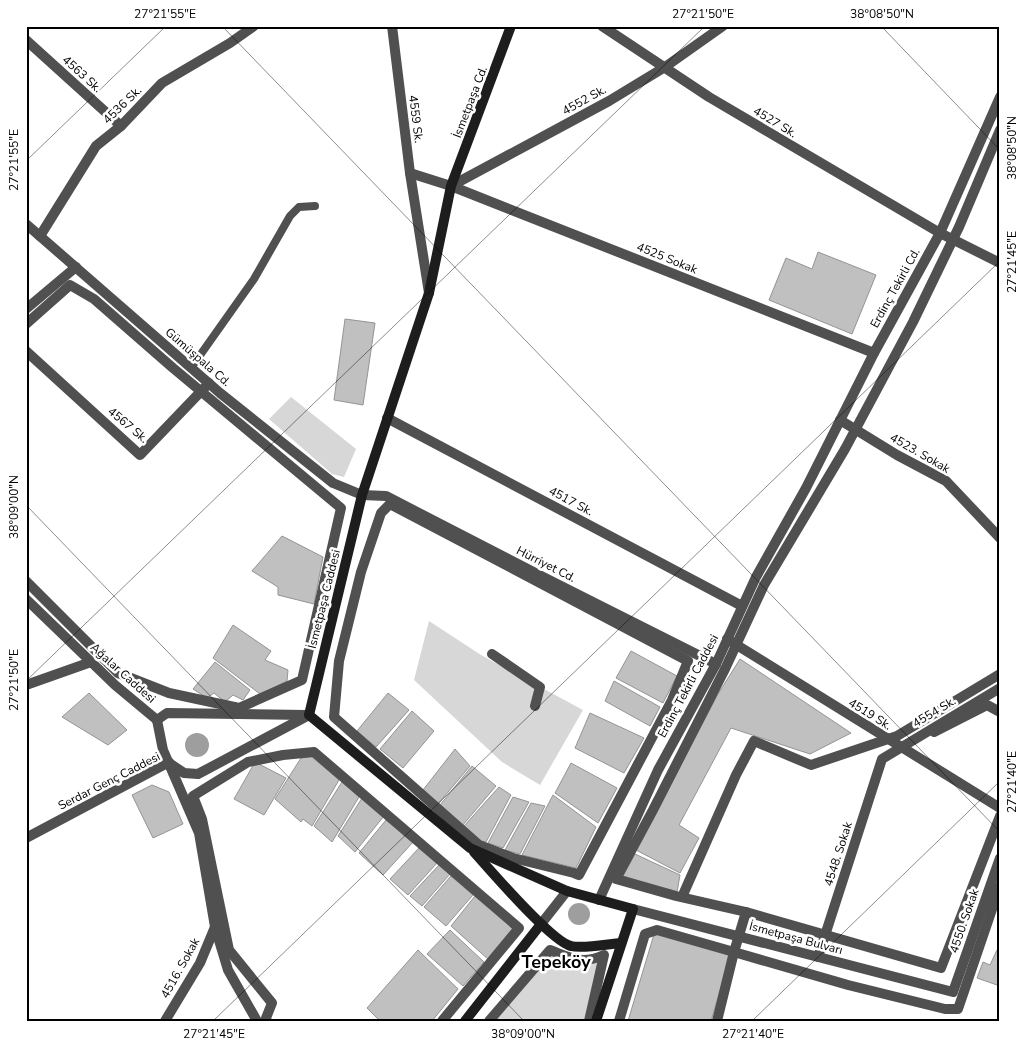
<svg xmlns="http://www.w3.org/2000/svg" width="1026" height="1047" font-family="'Nunito Sans',sans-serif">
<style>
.green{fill:#d7d7d7}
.water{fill:#9e9e9e}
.building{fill:#c0c0c0;stroke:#949494}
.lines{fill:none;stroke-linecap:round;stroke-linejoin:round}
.service{stroke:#505050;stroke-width:8}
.pedestrian{stroke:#505050;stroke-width:10}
.minor{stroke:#505050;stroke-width:10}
.tertiary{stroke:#505050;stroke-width:10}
.secondary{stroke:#1d1d1d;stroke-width:10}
.ticks{fill:none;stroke:#000;stroke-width:1;stroke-opacity:0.45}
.labels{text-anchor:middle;stroke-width:5;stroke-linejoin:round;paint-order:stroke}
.street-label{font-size:12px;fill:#000;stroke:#fff}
.district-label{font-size:18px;font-weight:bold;fill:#000;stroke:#fff}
.neatline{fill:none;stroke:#000;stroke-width:2}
.ticks-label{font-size:12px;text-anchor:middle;fill:#000}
</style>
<rect width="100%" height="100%" fill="#fff"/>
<g class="green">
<polygon points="291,397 356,449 344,477 332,474 269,419"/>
<polygon points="429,621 481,655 583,710 540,785 502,762 414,680"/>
<polygon points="553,952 602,958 587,1021 493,1021"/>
</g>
<g class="water">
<circle cx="197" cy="745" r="12"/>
<circle cx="579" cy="914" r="11"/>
</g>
<g class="building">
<polygon points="818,252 876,275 852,334 769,300 786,258 812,269"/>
<polygon points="345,319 375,323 363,405 334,400"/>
<polygon points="282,536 323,557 314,604 278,595 278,587 252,571"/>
<polygon points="233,625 271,651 265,660 288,670 287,681 260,694 213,658"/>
<polygon points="631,651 677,676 663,703 616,678"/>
<polygon points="740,659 851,733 810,754 731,728 679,825 699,838 680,873 636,850 718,694"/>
<polygon points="215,662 250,690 243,700 233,695 225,702 214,693 207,698 193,689"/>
<polygon points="614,681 660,707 650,726 605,701"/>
<polygon points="89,693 127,730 108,745 62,717"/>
<polygon points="388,693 409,710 376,747 357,731"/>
<polygon points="412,711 434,731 403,768 380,749"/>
<polygon points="590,713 644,738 624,773 575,748"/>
<polygon points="455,749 470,766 438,804 423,790"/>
<polygon points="311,756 339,780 312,826 303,819 301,822 275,799 301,758"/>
<polygon points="255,762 286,778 264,815 234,799"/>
<polygon points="571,763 617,788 598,823 555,793"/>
<polygon points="472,766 496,786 462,826 440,805"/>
<polygon points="342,782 359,797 332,842 314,826"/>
<polygon points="152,785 169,792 183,824 153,838 132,795"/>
<polygon points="499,787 511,795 486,842 479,841 464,826"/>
<polygon points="553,795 596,827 576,868 522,855"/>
<polygon points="513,797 529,802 503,848 488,843"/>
<polygon points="362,798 384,816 355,852 338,836"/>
<polygon points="531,803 545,806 520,854 505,850"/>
<polygon points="386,820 414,841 383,875 359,853"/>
<polygon points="419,848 437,863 408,895 390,879"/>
<polygon points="635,854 680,875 677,892 623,876"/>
<polygon points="440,864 450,874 422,906 410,896"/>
<polygon points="451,876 473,895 446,926 424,907"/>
<polygon points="475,896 516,930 489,960 451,926"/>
<polygon points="450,930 484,962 463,986 427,954"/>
<polygon points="655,931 731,954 711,1021 628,1021"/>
<polygon points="418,950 458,989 432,1021 380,1021 367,1008"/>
<polygon points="997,950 1000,951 1000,978 997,985 977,978 983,962 990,965"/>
</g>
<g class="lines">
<polyline class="service" points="191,368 254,279 290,216 299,207 315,206"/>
<g class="pedestrian">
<polyline points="1000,130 959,227 913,322 845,449 764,585 725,669 653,810 616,879 676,896 746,912 734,952 848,985 945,1009 958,1009 1000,886"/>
<polyline points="26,324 70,285 94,299 173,368 341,508 302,680 239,708 169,693 118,673 26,581"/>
<polygon points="390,504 688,661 672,700 579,875 574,873 513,858 479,845 334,717 339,661 361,572 381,513"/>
<polyline points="492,654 540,687 535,706"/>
<polyline points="934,732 987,705 1000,712"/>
<polyline points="682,897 736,775 754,741 811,765 897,736 1000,674"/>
<polyline points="746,912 941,968 1000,816"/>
<polyline points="267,1021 266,1018 272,1003 229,950 202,819 193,796 248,762 283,755 314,752 519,928 442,1021"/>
<path d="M489 1021 550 950C571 958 581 965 604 955L589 1021"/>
<polyline points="619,1021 645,934 657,930 734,952 717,1021"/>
</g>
<g class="minor">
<polyline points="392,26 410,173 429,293"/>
<polyline points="602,26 709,97 940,233 1000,263"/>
<polyline points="26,40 121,126"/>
<polyline points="410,173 451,186 874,353"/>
<polyline points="451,186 609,101 665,67 723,26"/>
<polyline points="26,224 220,393 333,483 362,495 386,496 543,577 716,664"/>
<polyline points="40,236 96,146 121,126 162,83 230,43 254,26"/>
<polyline points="26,309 76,267"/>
<polyline points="26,351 140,455 209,383"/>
<polyline points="387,418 742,606"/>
<polyline points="840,420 897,455 946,481 1000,538"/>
<polyline points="26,599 115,685 157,720"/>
<polyline points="727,639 1000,808"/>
<polyline points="26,685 91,662"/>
<polyline points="157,720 163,750 199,833 215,927 228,970 257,1021"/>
<polyline points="157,720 167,713 306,715"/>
<polyline points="169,763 184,773 198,774 309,715"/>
<polyline points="26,838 169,762"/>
<polyline points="599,900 658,770 716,664 756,577 806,488 874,353 940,233 1000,97"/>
<polyline points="818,957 882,759 1000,688"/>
<polyline points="165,1021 200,963 215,927"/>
</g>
<g class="tertiary">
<polyline points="633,909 953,992 1000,858"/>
<polyline points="541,924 567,891"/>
</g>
<g class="secondary">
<polyline points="511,26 451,186 429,293 362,495 309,715 470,848 567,891 633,909 596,1021"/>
<path d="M474 852C490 870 552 942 571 946 583 949 608 944 621 943"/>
<polyline points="465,1021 541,924"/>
</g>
</g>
<path class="ticks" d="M222 26 1000 832M881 26 1000 150M26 161 166 26M26 505 524 1021M26 681 705 26M213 1021 1000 261M752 1021 1000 781"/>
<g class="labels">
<g class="street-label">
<text transform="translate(82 74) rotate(42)" y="4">4563 Sk.</text>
<text transform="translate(584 100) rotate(-29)" y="4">4552 Sk.</text>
<text transform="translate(470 102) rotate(-69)" y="4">İsmetpaşa Cd.</text>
<text transform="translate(122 105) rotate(-44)" y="4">4536 Sk.</text>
<text transform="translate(416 119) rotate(83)" y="4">4559 Sk.</text>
<text transform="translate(775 122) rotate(31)" y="4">4527 Sk.</text>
<text transform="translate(667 258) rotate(22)" y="4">4525 Sokak</text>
<text transform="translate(895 288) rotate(-61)" y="4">Erdinç Tekirli Cd.</text>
<text transform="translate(198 357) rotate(41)" y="4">Gümüşpala Cd.</text>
<text transform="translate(128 425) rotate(40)" y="4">4567 Sk.</text>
<text transform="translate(920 453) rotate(30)" y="4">4523. Sokak</text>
<text transform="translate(571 501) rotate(28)" y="4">4517 Sk.</text>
<text transform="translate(546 564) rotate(27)" y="4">Hürriyet Cd.</text>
<text transform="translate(324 599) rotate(-76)" y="4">İsmetpaşa Caddesi</text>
<text transform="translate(123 673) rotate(42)" y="4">Ağalar Caddesi</text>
<text transform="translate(688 686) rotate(-62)" y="4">Erdinç Tekirli Caddesi</text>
<text transform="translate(934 712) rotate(-31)" y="4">4554 Sk.</text>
<text transform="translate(870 714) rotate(32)" y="4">4519 Sk.</text>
<text transform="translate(109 781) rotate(-27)" y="4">Serdar Genç Caddesi</text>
<text transform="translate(838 854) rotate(-72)" y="4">4548. Sokak</text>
<text transform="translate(964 921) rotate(-71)" y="4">4550. Sokak</text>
<text transform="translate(796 938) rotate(15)" y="4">İsmetpaşa Bulvarı</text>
<text transform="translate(180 968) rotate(-61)" y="4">4516. Sokak</text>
</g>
<g class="district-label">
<text x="556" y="968">Tepeköy</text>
</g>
</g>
<rect width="1026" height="1047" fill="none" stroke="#ffffff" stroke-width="55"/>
<rect x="28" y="28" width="970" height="992" class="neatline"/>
<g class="ticks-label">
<text x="165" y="18">27°21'55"E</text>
<text x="703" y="18">27°21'50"E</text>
<text x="882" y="18">38°08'50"N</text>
<text transform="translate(1012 148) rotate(-90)" y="4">38°08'50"N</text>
<text transform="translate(14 160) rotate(-90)" y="4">27°21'55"E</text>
<text transform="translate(1012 262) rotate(-90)" y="4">27°21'45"E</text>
<text transform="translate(14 507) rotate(-90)" y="4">38°09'00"N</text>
<text transform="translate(14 680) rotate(-90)" y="4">27°21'50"E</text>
<text transform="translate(1012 782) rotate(-90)" y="4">27°21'40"E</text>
<text x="214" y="1038">27°21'45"E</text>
<text x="523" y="1038">38°09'00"N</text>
<text x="753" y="1038">27°21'40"E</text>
</g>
</svg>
